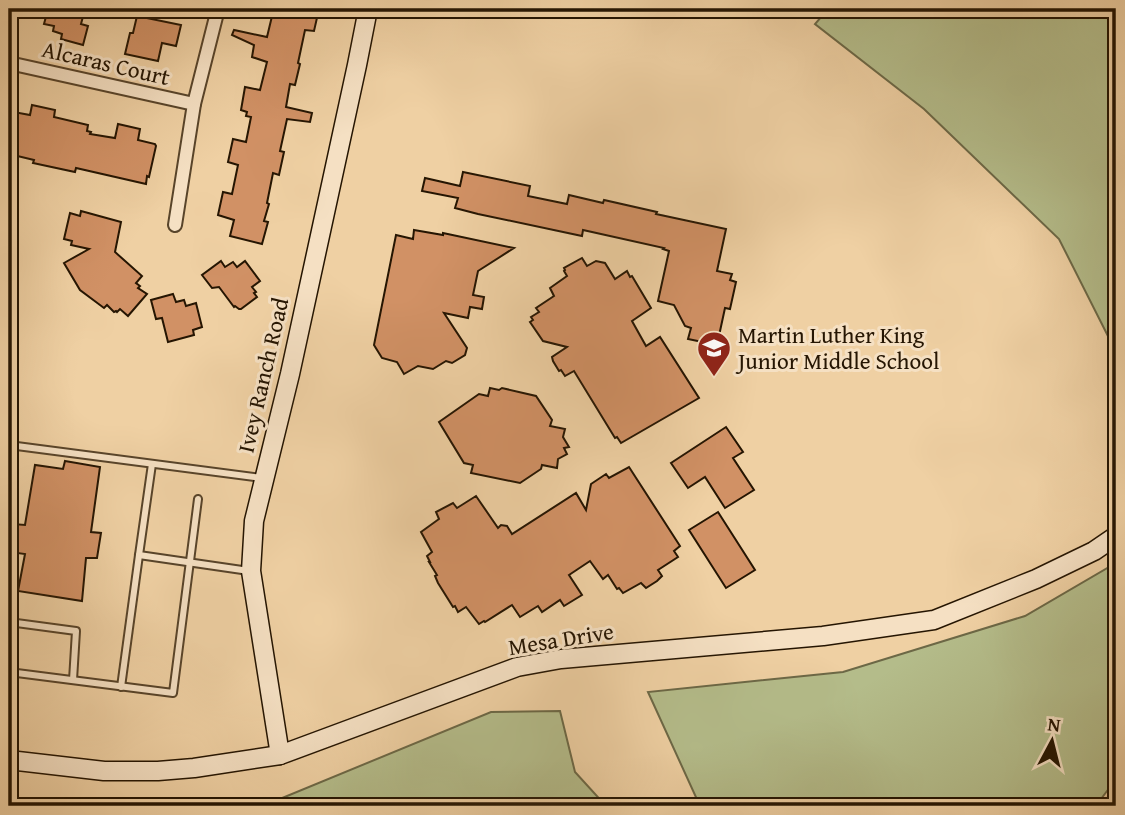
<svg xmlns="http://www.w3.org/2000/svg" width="1125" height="815" font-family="'Gentium Book Plus',serif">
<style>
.green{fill:#b4bc8a;stroke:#6c6846;stroke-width:2}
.building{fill:#d19165;stroke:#251502;stroke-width:2}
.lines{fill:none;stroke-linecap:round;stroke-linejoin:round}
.lane-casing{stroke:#58442a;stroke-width:10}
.street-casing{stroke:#58442a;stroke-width:16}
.secondary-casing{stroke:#251502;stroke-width:21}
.lane{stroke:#f5e0c3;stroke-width:6}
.street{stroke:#f5e0c3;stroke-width:12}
.secondary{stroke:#f5e0c3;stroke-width:18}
.labels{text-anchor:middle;stroke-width:6;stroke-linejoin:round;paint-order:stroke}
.street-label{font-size:23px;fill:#251502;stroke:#f5e0c3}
.poi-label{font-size:23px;fill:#251502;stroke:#f5e0c3;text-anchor:start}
</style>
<rect width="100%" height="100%" fill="#efd0a3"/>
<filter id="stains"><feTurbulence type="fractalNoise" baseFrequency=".00286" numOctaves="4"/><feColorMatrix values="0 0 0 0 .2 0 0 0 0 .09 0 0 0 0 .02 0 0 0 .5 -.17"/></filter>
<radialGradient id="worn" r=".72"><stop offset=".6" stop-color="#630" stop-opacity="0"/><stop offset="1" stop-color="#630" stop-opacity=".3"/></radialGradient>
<g class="green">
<polygon points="828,9 1116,9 1116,352 1059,239 924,109 815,24"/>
<polygon points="1116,563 1116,779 1098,803 1091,806 700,806 648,692 843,672 1025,616"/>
<polygon points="560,711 575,772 606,806 272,806 270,803 491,712"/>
</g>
<g class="building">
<polygon points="48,9 85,9 81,24 88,26 83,45 61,39 62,34 53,31 54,26 44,24"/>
<polygon points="276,9 319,9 314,31 305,30 298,63 300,64 295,85 290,84 286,107 312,113 310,122 287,119 280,151 284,152 279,175 273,173 267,203 269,204 264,221 268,222 262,244 230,236 234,220 218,215 223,192 232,194 238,165 228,162 233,139 246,142 251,117 246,116 247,112 241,110 245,87 260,90 267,62 252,57 254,45 232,35 234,30 267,37 273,12 275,13"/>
<polygon points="137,16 181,25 176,46 162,43 158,61 125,54 130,33 133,33"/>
<polygon points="32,105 55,110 54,117 88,125 87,131 91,132 90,134 115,138 118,124 140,129 138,140 155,144 156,146 149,177 147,176 146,184 76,168 75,172 33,163 34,160 9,154 9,129 12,114 14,112 30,115"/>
<polygon points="463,172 530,186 528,196 567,204 569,195 603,203 604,200 657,212 656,214 726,229 717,271 732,274 730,280 736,282 730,309 725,308 717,345 688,339 691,328 685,326 674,305 658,301 669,251 663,249 664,248 583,230 582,236 478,214 455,208 458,198 422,191 425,178 460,186"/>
<polygon points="81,211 121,222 115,252 142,276 136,283 140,286 138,288 147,294 128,316 120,309 117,312 116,311 114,312 107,305 104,308 80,290 64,263 89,249 71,245 72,241 64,239 70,213 80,216"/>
<polygon points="414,230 443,235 443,233 514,248 478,271 473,295 484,297 482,309 470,307 468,318 444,313 467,348 465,355 452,363 446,361 433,369 418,366 404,374 397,362 382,358 374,345 396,235 413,239"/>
<polygon points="582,258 587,266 596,261 605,263 615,279 627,271 630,277 632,276 651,308 632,321 646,346 660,337 699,398 621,443 617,437 615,438 574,371 565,376 561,370 559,371 553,361 552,357 567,347 543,341 530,322 533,320 531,317 539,312 536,308 554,296 550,288 567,276 564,271 565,270 564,268"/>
<polygon points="221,261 225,267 233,262 237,267 245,261 260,281 252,287 256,292 254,293 257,297 241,309 239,309 235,306 234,307 219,287 212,288 202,275"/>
<polygon points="173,294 176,302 184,300 186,306 196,303 202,327 193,330 194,335 168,342 162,318 156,319 151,300"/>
<polygon points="490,388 499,390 502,388 536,396 552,420 550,426 565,429 563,437 569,447 564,448 567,454 558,459 557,468 542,465 541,469 520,483 471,473 473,465 464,463 439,422 479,394 488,396"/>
<polygon points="726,427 743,452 733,458 754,490 725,508 705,477 688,488 671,463"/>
<polygon points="65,461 100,467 91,532 101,533 97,558 86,558 82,601 18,591 25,554 10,552 13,524 25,525 35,465 63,469"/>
<polygon points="629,467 680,546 674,551 678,557 658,570 662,576 657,581 646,588 641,583 623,593 619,588 617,589 608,575 603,579 590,561 569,575 582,595 564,606 560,600 542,612 538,606 520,617 512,605 485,622 484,621 479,624 466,607 458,612 455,606 453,607 438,583 435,576 437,575 429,562 430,562 427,556 432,552 421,532 439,519 436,512 453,503 457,508 476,496 498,528 501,525 507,526 512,534 576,493 586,510 591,484 606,474 609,478"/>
<polygon points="718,512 755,570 726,588 689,530"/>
</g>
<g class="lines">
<g class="lane-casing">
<g id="lane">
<polyline points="9,445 262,478"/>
<polyline points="152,464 139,555 249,571"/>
<polyline points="9,622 76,631 73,680"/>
<polyline points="9,672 173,693 198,499"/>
<polyline points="121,687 139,555"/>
</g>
</g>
<g class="street-casing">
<g id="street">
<polyline points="9,63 194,104"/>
<polyline points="175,225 194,104 218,9"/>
</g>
</g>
<g class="secondary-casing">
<g id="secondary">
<polyline points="280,755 251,571 254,521 290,374 357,65 368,9"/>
<polyline points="9,760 104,771 158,771 194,768 280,755 517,667 561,659 823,636 934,620 1036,579 1094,551 1116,536"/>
</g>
</g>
<use href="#lane" class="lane"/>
<use href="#street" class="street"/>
<use href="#secondary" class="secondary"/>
</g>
<defs>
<g id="school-pin" transform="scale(1.75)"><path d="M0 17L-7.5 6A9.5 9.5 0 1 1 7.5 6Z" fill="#8f2418" stroke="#f5e0c3"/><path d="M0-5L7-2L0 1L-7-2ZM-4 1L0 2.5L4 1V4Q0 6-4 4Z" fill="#fff"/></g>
</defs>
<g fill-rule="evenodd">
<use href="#school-pin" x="714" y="348"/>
</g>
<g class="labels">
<g class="street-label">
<text transform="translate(106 63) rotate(13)" y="8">Alcaras Court</text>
<text transform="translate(263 375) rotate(-77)" y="8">Ivey Ranch Road</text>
<text transform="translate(561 639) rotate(-9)" y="8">Mesa Drive</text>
</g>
<g class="poi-label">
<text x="738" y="343">Martin Luther King<tspan x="738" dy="26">Junior Middle School</tspan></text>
</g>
</g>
<rect width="1125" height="815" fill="none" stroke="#efd0a3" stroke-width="35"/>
<rect x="10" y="10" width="1104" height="794" fill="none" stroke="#251502" stroke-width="3.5"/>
<rect x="18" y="18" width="1090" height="780" fill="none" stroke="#251502" stroke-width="2"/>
<g transform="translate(1052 741) rotate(7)" stroke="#f5e0c3" stroke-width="5" paint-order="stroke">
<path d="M0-5L12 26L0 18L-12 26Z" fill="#251502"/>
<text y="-10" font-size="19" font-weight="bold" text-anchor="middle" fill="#251502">N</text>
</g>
<rect width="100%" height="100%" filter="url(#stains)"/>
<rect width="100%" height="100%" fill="url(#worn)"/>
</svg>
